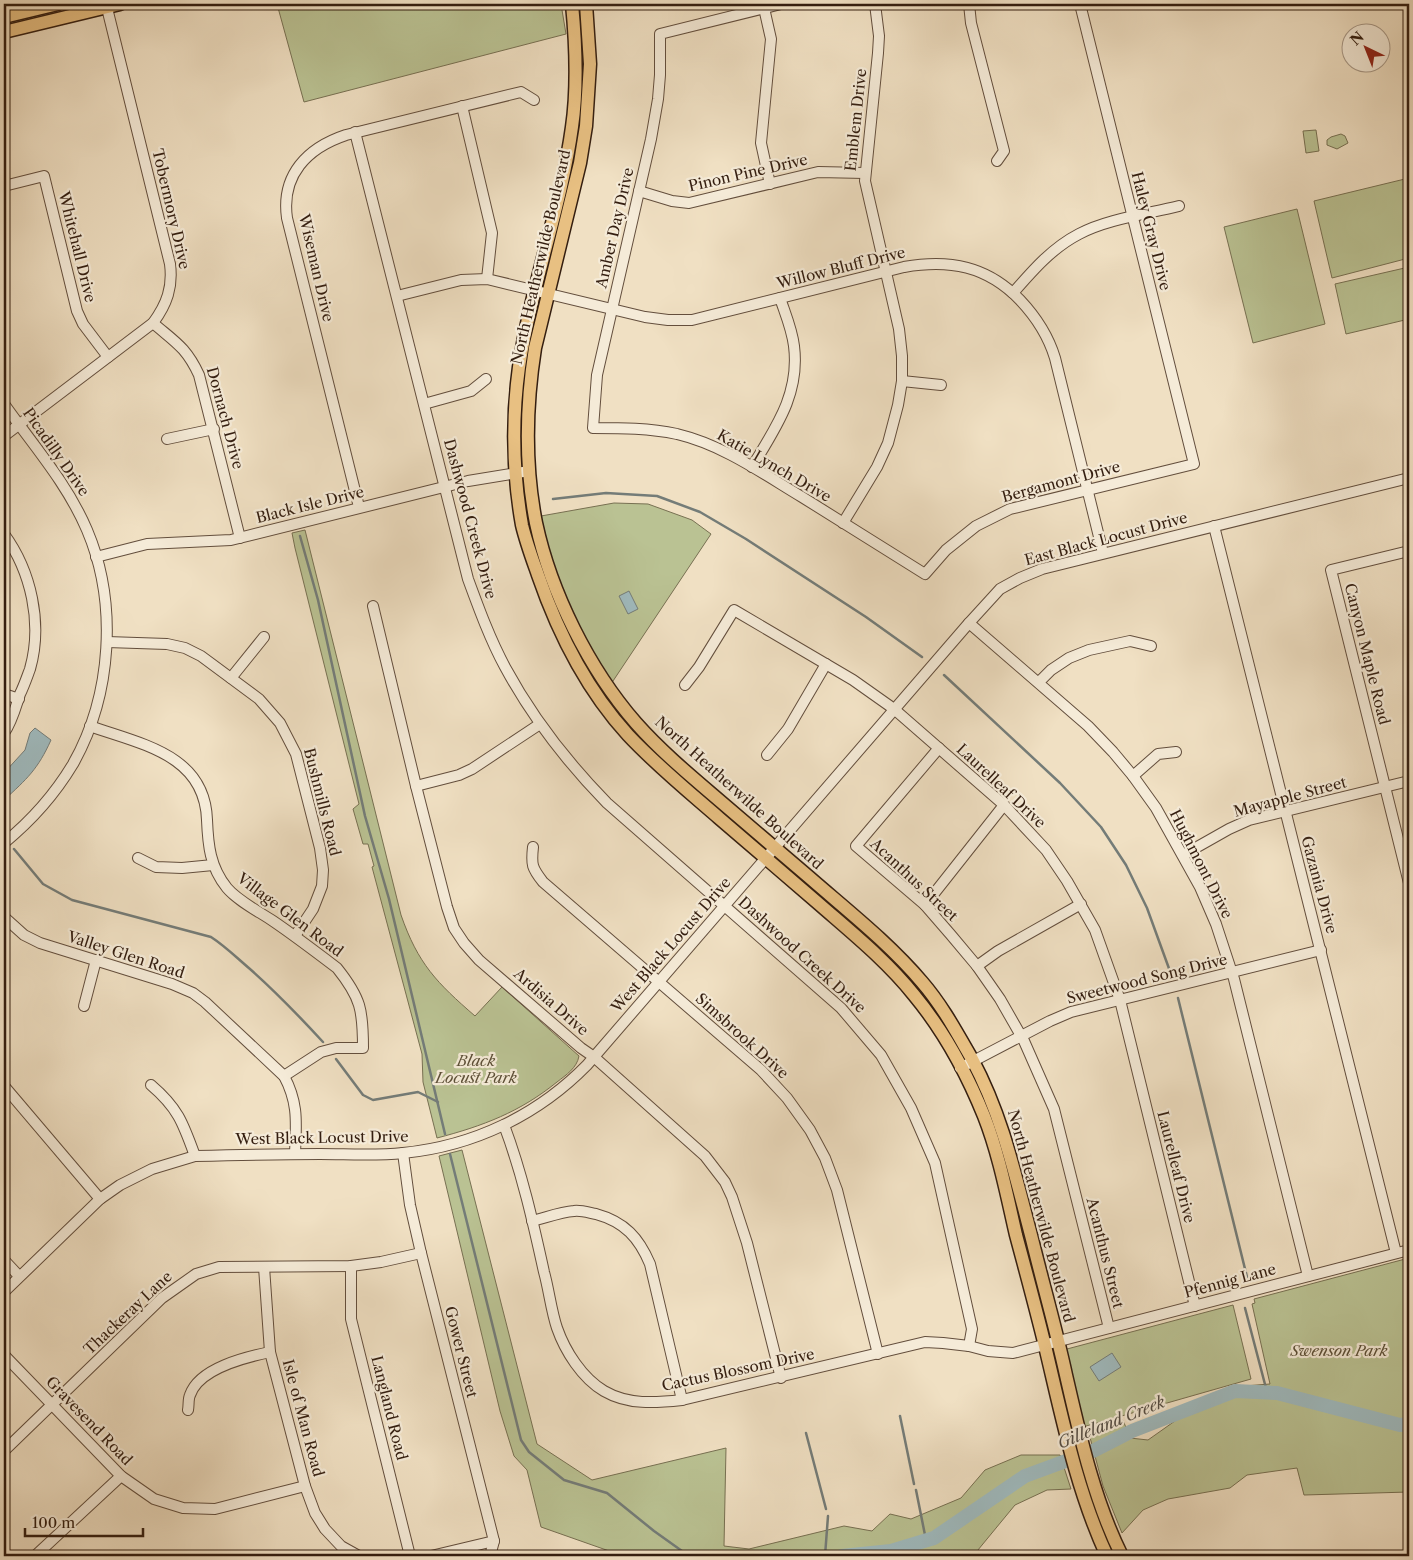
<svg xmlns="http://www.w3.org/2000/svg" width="1413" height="1560" font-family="'Libre Caslon Text',serif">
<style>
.green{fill:#bac293;stroke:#777052}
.water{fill:#9fbabe;stroke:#747c78}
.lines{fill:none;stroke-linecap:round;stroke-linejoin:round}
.stream{stroke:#747c78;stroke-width:2.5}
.river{stroke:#9fbabe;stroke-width:14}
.minor-casing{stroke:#634e3d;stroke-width:12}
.major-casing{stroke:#341e10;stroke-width:15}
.minor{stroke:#f5ebd8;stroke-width:10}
.major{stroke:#e8c082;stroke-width:12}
.labels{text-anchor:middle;stroke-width:4.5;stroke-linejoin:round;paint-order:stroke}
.street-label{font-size:15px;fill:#341e10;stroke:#f5ebd8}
.park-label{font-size:15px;font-style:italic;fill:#5c4f37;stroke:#f5ebd8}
.water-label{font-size:16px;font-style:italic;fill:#544d44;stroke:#f5ebd8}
</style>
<rect width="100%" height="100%" fill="#f0e0c3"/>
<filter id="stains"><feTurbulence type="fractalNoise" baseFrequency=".004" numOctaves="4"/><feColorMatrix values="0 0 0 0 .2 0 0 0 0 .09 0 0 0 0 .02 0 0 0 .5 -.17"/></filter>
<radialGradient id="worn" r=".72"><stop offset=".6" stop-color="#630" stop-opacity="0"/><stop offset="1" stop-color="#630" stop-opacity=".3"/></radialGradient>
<g class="green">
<polygon points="277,4 561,4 566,34 304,102"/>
<polygon points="1316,130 1319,151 1306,153 1303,131"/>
<polygon points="1341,134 1345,136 1348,143 1337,149 1327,145 1327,140 1331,137"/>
<polygon points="1409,178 1409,258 1332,278 1314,201"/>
<polygon points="1297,209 1325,324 1253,343 1224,227"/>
<polygon points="1409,267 1409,319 1346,334 1335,284"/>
<path d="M614 503 648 504 692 520 711 534 611 684C595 657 574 623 563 594 553 569 547 542 541 516Z"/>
<path d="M305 530 401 915C418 964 437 983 475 1016L502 987 579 1056C577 1068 566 1075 557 1082 520 1112 483 1126 437 1138L423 1082 422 1054 372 867 374 866 368 844H363L353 809 359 804 295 548 292 533Z"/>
<polygon points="462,1150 537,1444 592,1480 726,1448 724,1546 749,1549 844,1526 872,1531 890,1514 911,1519 961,1498 985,1470 1021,1455 1060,1455 1071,1489 1047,1490 1015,1505 973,1556 612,1556 612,1552 541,1527 527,1470 514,1456 500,1411 439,1156"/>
<polygon points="1409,1258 1409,1492 1304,1495 1297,1468 1247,1475 1230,1488 1168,1499 1143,1510 1122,1533 1103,1486 1088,1430 1123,1420 1130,1438 1148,1440 1206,1399 1244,1386 1270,1384 1252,1304 1255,1303 1254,1299"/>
<polygon points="1233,1305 1251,1379 1083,1427 1065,1350 1067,1349"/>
</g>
<g class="water">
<polygon points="629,591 638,609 628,614 619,596"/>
<path d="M35 728 51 740C38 769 27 779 4 800V773L25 750 30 733Z"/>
<polygon points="1112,1353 1121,1367 1099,1381 1090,1367"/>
</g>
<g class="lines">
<g class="stream">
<polyline points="553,499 606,493 657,496 700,512 746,539 866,617 922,657"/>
<polyline points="300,536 318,600 365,816 389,899 445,1134"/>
<polyline points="944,675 1060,783 1101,827 1126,865 1147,908 1171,974"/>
<path d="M14 849 43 884 72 900 211 937C225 946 237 958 250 969 276 992 300 1017 323 1042"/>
<polyline points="1178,998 1247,1277"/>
<polyline points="336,1059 363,1095 373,1100 418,1092 438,1102"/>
<polyline points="450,1154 521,1440 529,1452 564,1480 607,1493 654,1531 689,1556"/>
<polyline points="1245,1308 1267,1392"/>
<polyline points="900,1416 914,1484"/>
<polyline points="806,1433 826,1509"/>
<polyline points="916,1490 926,1540"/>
<polyline points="825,1556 828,1516"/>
</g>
<polyline class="river" points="842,1556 891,1551 934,1538 1025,1476 1093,1451 1132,1431 1235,1391 1277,1393 1400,1425 1409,1424"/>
<g class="minor-casing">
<g id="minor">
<path d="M781 4 660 34V75L658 99 651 139 597 375 593 428C622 428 649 428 677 434 723 445 762 473 802 497 843 523 884 548 925 574L946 550 976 526 1010 509 1194 464 1080 4"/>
<polyline points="969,4 971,23 1004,151 997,161"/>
<polyline points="764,8 771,39 761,143 770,184"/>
<polyline points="462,106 492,233 487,279"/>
<path d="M355 132 468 579C479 609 490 639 505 667 532 717 567 762 607 803L841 1008 881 1055 911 1108 935 1163 972 1329 969 1346"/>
<polyline points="4,186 44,176 77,311 83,324 108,357"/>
<polyline points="639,191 672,201 689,203 818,172 865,173"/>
<path d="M1013 293C1033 270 1052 248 1079 234 1107 219 1147 214 1179 206"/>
<path d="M397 296 461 280 487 279 645 317 668 320H692L904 267C950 259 987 266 1020 300 1037 318 1048 335 1055 358L1103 553"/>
<path d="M153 323C175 342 186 347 199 375L240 538"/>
<polyline points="902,381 941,385"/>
<path d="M4 404C33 445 67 483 87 530 118 603 112 695 73 764 55 794 31 821 4 843"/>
<polyline points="424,404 471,391 486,379"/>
<path d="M4 436 153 323C167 304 173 287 170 264L106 4"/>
<polyline points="167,439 214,429"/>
<path d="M752 467C776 427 800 394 794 346 792 329 785 313 780 298"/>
<path d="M359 507 287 218C281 175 307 148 346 135L521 92 534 100"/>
<polyline points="843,523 877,467 888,443 898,405 902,381 902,356 899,329 865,181 878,53 879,36 875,4"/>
<polyline points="1214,526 1396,1253"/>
<path d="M4 534C31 571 43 623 30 669 27 677 24 686 20 694 16 706 12 722 4 733"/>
<polyline points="1409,551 1331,570 1409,883"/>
<polyline points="96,557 147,544 231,540 468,481 523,472"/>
<polyline points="373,606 416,786 447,907 454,928 464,943 479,960 581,1048 594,1057 705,1156 725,1182 732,1197 747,1243 781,1378"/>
<polyline points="969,623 1088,726 1113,752 1133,776 1156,808 1200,887 1216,924 1234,979 1308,1276"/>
<polyline points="107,642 167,644 185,648 201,656 259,699 280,723 296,754 320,848 323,870 322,886 313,909 295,936"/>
<polyline points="231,678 264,637"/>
<polyline points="1039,682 1051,670 1069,658 1089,650 1130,641 1151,646"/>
<polyline points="685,685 699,667 734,610 853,680 894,709 1004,805 1046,850 1067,881 1095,930 1120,1000 1195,1306"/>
<polyline points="4,694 19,699"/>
<path d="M90 726C140 744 205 754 207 820 208 845 210 867 227 888 238 901 258 911 273 921 295 936 316 952 337 968 361 998 363 1010 363 1048H336L321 1052 284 1076"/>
<polyline points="939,748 856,846 925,905 951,935 977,966 1000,999 1024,1041 1054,1109 1109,1328"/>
<polyline points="767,755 788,729 826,664"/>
<polyline points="1133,776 1158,754 1176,752"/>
<polyline points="416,786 459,775 472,769 540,724"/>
<path d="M533 847C531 865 532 868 543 882L761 1070 787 1098 810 1130 825 1158 837 1190 878 1354"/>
<polyline points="1183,855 1229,829 1249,820 1409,781"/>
<polyline points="138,858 156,867 182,868 213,865"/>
<polyline points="925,905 1004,805"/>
<path d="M4 917 24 935 40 943 172 984 193 993 205 1002 284 1076C299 1104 296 1124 295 1154"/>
<polyline points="977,966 998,951 1081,904"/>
<polyline points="84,1006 96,960"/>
<polyline points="960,1068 1050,1021 1071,1012 1321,950"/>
<path d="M151 1085C178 1108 183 1123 195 1156"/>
<polyline points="4,1086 100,1199"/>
<path d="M504 1125C522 1173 533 1222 544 1272 549 1290 551 1310 557 1328 565 1351 582 1378 604 1391 628 1405 655 1403 682 1400L925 1342 943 1343 969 1346 988 1351 1013 1353 1409 1250"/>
<polyline points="403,1153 410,1205 421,1253 494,1541 490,1556"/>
<path d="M532 1221C545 1218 560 1212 574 1211 581 1210 590 1213 596 1214 625 1222 639 1238 650 1264L682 1400"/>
<polyline points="4,1260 19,1276"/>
<polyline points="351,1266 351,1319 410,1556"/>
<polyline points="264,1267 270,1352 305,1486 315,1513 325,1529 341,1546 359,1556"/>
<path d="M4 1292 100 1199 120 1185 152 1169 195 1156C236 1155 278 1154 320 1154 347 1154 376 1156 403 1153 474 1146 538 1115 587 1065L969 623 1000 589 1020 578 1042 569 1409 478"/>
<polyline points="4,1355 121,1476 154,1499 183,1508 215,1509 305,1486"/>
<path d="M188 1410C189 1405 188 1399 190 1395 199 1368 246 1357 270 1352"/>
<polyline points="4,1451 162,1298 196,1274 219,1267 351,1266 381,1262 421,1253"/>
<polyline points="35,1556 121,1476"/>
<polyline points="431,1556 494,1541"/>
</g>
</g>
<g class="major-casing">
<g id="major">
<path d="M572 4C576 45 578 86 572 127 561 208 531 286 519 367 512 418 513 474 522 525 526 542 532 558 538 575 558 633 586 689 628 735 656 765 688 791 719 818 752 846 785 875 819 904 851 932 887 961 914 995 943 1030 967 1074 984 1116 999 1154 1007 1196 1016 1235 1026 1272 1036 1309 1045 1346 1062 1417 1076 1489 1107 1556"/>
<path d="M586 4 590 64 586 126 580 163 535 348C526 405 525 467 536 523 551 593 589 669 636 723 659 749 686 772 713 795 745 822 777 850 809 877 848 911 889 943 922 982 942 1005 957 1033 972 1059 1003 1117 1015 1175 1032 1239 1043 1284 1056 1329 1066 1375 1080 1436 1094 1500 1122 1556"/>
<polyline points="4,17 58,4"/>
<polyline points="4,32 120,4"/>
</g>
</g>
<use href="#minor" class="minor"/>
<use href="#major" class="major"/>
</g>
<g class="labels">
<g class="street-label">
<text transform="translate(856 120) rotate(-84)" y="5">Emblem Drive</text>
<text transform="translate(748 173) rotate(-13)" y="5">Pinon Pine Drive</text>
<text transform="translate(171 209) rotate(77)" y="5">Tobermory Drive</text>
<text transform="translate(615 228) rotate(-77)" y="5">Amber Day Drive</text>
<text transform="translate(1151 231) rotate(76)" y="5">Haley Gray Drive</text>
<text transform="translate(77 247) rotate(76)" y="5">Whitehall Drive</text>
<text transform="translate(541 257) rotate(-77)" y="5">North Heatherwilde Boulevard</text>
<text transform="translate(316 268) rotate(77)" y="5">Wiseman Drive</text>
<text transform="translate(841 268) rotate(-14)" y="5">Willow Bluff Drive</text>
<text transform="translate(225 418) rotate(75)" y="5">Dornach Drive</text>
<text transform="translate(56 452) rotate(55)" y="5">Picadilly Drive</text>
<text transform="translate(774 466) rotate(30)" y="5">Katie Lynch Drive</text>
<text transform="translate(1061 482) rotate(-15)" y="5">Bergamont Drive</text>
<text transform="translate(310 505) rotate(-14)" y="5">Black Isle Drive</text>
<text transform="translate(470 519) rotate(75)" y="5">Dashwood Creek Drive</text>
<text transform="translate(1106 539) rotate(-15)" y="5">East Black Locust Drive</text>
<text transform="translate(1367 654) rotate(76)" y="5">Canyon Maple Road</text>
<text transform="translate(1001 786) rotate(43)" y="5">Laurelleaf Drive</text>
<text transform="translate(739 793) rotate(42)" y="5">North Heatherwilde Boulevard</text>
<text transform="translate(1290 797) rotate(-15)" y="5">Mayapple Street</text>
<text transform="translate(322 802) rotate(76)" y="5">Bushmills Road</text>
<text transform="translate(1201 864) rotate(63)" y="5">Hughmont Drive</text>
<text transform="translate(914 880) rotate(43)" y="5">Acanthus Street</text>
<text transform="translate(1319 885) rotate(75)" y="5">Gazania Drive</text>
<text transform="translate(290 915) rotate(37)" y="5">Village Glen Road</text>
<text transform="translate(671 945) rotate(-49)" y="5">West Black Locust Drive</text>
<text transform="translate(126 955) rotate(18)" y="5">Valley Glen Road</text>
<text transform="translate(802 955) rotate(42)" y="5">Dashwood Creek Drive</text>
<text transform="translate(1147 979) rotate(-14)" y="5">Sweetwood Song Drive</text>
<text transform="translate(551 1002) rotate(41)" y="5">Ardisia Drive</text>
<text transform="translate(742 1036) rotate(42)" y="5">Simsbrook Drive</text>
<text transform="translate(322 1138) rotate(-1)" y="5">West Black Locust Drive</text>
<text transform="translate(1176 1167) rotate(76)" y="5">Laurelleaf Drive</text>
<text transform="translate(1041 1216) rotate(75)" y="5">North Heatherwilde Boulevard</text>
<text transform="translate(1105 1253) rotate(76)" y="5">Acanthus Street</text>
<text transform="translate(1230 1281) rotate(-15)" y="5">Pfennig Lane</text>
<text transform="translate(128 1313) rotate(-43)" y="5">Thackeray Lane</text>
<text transform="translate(461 1352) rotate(76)" y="5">Gower Street</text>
<text transform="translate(738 1370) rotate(-12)" y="5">Cactus Blossom Drive</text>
<text transform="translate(389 1408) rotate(76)" y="5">Langland Road</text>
<text transform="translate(303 1418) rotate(75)" y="5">Isle of Man Road</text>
<text transform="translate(89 1421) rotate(46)" y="5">Gravesend Road</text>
</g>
<g class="park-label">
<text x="476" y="1066">Black<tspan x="476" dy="17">Locust Park</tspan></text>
<text x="1339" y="1356">Swenson Park</text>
</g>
<g class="water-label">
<text transform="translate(1111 1422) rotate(-22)" y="6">Gilleland Creek</text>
</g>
</g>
<rect width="1413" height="1560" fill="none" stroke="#f0e0c3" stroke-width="20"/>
<rect x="5" y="5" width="1403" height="1550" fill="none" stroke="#341e10" stroke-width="2.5"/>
<rect x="10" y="10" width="1393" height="1540" fill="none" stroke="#341e10"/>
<g transform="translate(1366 48) rotate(317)"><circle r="24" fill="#f5ebd8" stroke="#a89988"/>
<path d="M0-4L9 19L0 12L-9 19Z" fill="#8f2418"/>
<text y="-8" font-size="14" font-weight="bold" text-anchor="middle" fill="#341e10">N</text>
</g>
<path d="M25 1528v8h118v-8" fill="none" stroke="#341e10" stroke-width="2.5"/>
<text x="32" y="1528" font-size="15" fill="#341e10" stroke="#f5ebd8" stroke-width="4" paint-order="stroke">100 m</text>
<rect width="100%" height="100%" filter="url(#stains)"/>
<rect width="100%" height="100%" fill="url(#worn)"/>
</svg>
